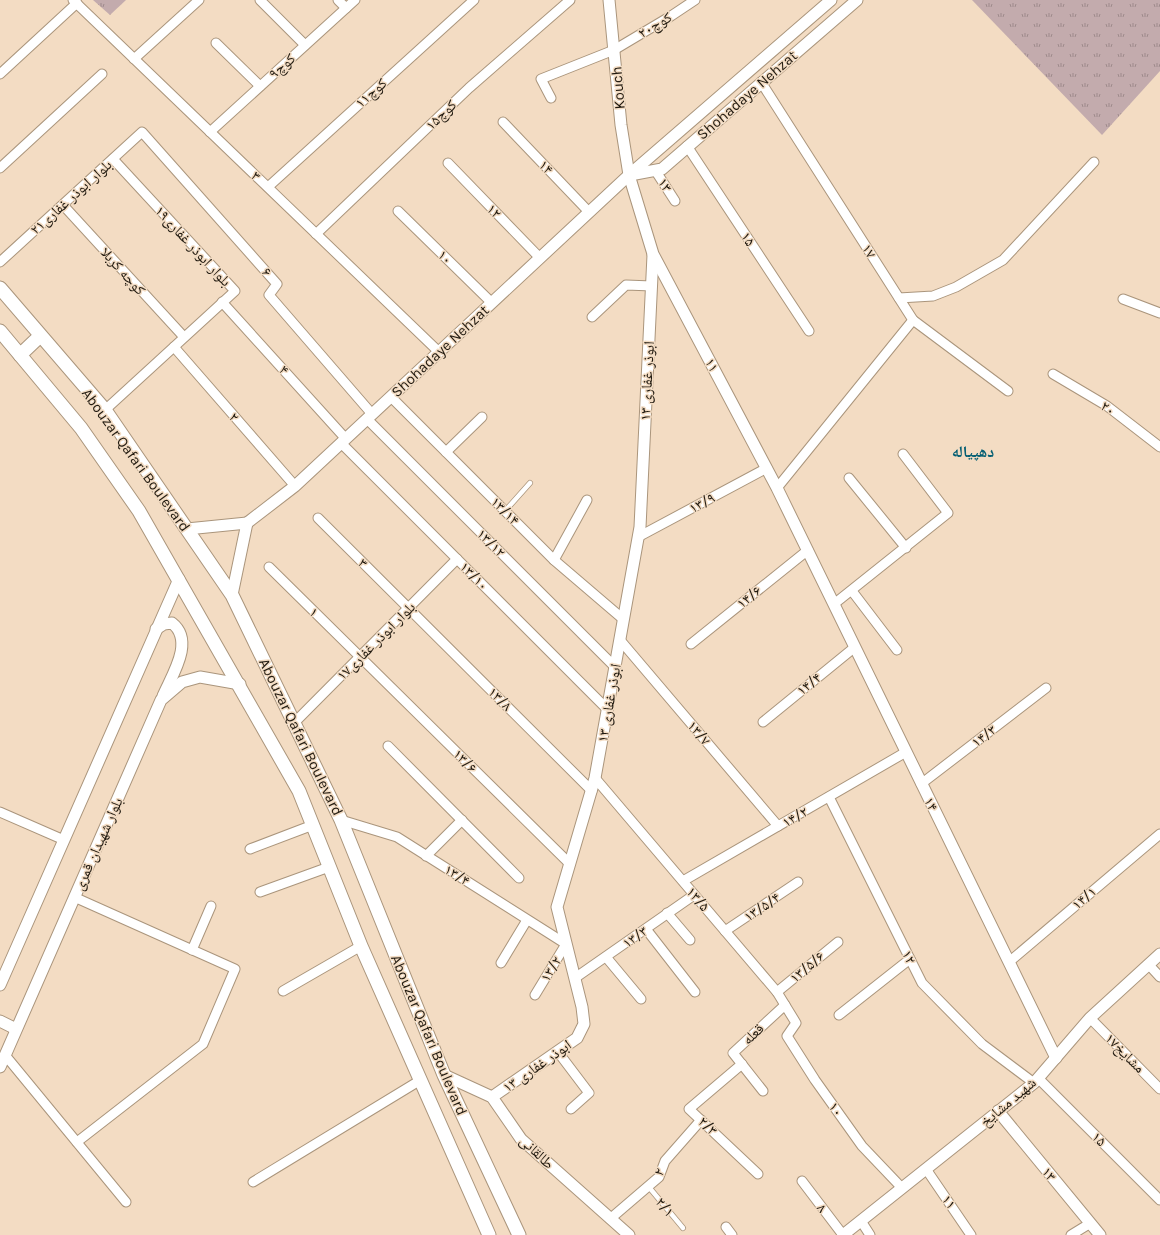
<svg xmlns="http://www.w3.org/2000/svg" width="1160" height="1235" font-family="Karla,'Noto Naskh Arabic',sans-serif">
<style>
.park{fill:url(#park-tufts)}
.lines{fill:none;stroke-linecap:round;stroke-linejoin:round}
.service-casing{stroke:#aa957c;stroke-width:6}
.minor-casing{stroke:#aa957c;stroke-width:11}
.tertiary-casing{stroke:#aa957c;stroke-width:13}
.secondary-casing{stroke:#aa957c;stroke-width:15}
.service{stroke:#fff;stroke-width:4.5}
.minor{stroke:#fff;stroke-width:9}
.tertiary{stroke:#fff;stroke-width:11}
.secondary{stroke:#fff;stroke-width:13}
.labels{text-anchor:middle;stroke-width:3;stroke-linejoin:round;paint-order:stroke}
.street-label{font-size:15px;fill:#211a10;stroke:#f3dcc3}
.neighbourhood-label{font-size:16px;font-weight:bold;fill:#076074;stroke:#f3dcc3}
</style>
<defs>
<pattern id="park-tufts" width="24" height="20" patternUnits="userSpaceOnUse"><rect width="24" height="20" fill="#c3abad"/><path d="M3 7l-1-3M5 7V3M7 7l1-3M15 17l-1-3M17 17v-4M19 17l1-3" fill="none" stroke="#9e8a8b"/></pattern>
</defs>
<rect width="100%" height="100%" fill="#f3dcc3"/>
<g class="park">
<polygon points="93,0 126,0 110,15"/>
<polygon points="972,0 1160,0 1160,71 1102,135"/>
</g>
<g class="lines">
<g class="service-casing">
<g id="service">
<polyline points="505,511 530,483"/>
<polyline points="648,1186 683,1228"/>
</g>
</g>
<g class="minor-casing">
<g id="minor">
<polyline points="73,0 439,352"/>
<polyline points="260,0 305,45"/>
<polyline points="338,0 346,8"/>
<polyline points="216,43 260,86"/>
<polyline points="134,59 199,0"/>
<polyline points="0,74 77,3"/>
<polyline points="761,82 913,320 1008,391"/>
<polyline points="551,98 541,79 614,50 671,16 695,0"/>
<polyline points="503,122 589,212"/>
<polyline points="210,132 355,0"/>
<polyline points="687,146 809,331"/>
<polyline points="448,163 540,258"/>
<polyline points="0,168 102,74"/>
<polyline points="655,170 675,201"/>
<polyline points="268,187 474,0"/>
<polyline points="63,205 184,337"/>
<polyline points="398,211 492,303"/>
<polyline points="316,234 469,88 570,0"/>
<polyline points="0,262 142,132 277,284 269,295 372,414"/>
<polyline points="899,298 933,296 956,287 1003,260 1094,162"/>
<polyline points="1123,299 1160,313"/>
<polyline points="222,302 346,439"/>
<polyline points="592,317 626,285 652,286"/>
<polyline points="174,347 295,486"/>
<polyline points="1053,374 1107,406 1160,447"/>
<polyline points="391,397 554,560 623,619"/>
<polyline points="105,410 235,291 113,159"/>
<polyline points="367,419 615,667"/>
<polyline points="341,443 607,709"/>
<polyline points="446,452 482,417"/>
<polyline points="849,478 906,548"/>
<polyline points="777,488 913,320"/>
<polyline points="318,518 592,791"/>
<polyline points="638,537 767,468"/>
<polyline points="554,560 587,500"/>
<polyline points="269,567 570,864"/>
<polyline points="852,591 897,650"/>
<polyline points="834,604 948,513 903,454"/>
<polyline points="620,640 778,826"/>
<polyline points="691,644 808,550"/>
<polyline points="763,722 855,647"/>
<polyline points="294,723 457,559"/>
<polyline points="388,746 519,878"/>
<polyline points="595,778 777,992 796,1023 787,1036 815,1080 862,1146 902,1188"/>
<polyline points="921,784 1046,688"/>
<polyline points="829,797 922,983 982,1044 1034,1083"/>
<polyline points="0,812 64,840"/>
<polyline points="341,820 397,837 566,944 535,995"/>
<polyline points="250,849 313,825"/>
<polyline points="426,856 462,820"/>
<polyline points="683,881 906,752"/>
<polyline points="260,892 329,867"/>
<polyline points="74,897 235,969 203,1044 77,1142"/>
<polyline points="667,913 690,940"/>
<polyline points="646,929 695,992"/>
<polyline points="725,931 798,882"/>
<polyline points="192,950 211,906"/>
<polyline points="606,957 641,999"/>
<polyline points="1009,962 1160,834"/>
<polyline points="501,963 527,920"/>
<polyline points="1149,965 1160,977"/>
<polyline points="575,978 694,895"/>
<polyline points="283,991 361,946"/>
<polyline points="777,992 838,942"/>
<polyline points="839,1015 910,959"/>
<polyline points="1090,1018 1160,1089"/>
<polyline points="558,1052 589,1093 571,1109"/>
<polyline points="5,1055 126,1202"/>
<polyline points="742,1064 689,1109 758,1174"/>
<polyline points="1038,1078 1160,1200"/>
<polyline points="763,1091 733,1053 785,1005"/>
<polyline points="926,1169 971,1235"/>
<polyline points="802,1181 843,1235"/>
<polyline points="253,1182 419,1081"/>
<polyline points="610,1219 659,1177 665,1161 701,1120"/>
<polyline points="861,1221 870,1235"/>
<polyline points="726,1227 732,1235"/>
<polyline points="1071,1235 1089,1224"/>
</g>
</g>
<g class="tertiary-casing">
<g id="tertiary">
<polyline points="609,0 621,125 629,175 653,254 777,488 1056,1058"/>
<polyline points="630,175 662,169 857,0"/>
<polyline points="247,523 295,486 629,175 831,0"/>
<polyline points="187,529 247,523"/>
<polyline points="232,595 247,523"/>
<path d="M156 629 164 624 172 623C195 641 172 675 163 696"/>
<polyline points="0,985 179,579"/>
<polyline points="0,1021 16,1029"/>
<polyline points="0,1067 161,700 182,682 200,677 240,684"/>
<polyline points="444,1075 492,1097 521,1139 629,1235"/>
<polyline points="492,1097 577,1038 584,1024 582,1007 557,907 595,778 640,527 653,255"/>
<polyline points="998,1111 1100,1235"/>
<polyline points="843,1235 1034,1083 1090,1018 1160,954"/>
</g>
</g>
<g class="secondary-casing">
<g id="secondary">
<polyline points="0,288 105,410 232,595 341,820 444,1075 519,1235"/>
<polyline points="0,331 81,428 139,511 299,791 361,946 489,1235"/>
<polyline points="20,355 40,336"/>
</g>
</g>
<use href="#service" class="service"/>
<use href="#minor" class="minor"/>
<use href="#tertiary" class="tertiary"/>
<use href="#secondary" class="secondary"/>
</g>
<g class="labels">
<g class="street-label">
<text transform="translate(655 25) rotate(-31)" y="5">۲۰کوچ</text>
<text transform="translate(282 66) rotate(-42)" y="5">۹کوچ</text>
<text transform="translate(618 88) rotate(-95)" y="5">Kouch</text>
<text transform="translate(371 93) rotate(-42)" y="5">۱۱کوچ</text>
<text transform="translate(747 95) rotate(-41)" y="5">Shohadaye Nehzat</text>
<text transform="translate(441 115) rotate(-44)" y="5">۱۵کوچ</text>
<text transform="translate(546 167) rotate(46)" y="5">۱۴</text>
<text transform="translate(256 176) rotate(44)" y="5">۳</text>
<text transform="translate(665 185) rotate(57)" y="5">۱۳</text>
<text transform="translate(71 197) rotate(-42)" y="5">۲۱بلوار ابوذر غفاری</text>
<text transform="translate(494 211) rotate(46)" y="5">۱۲</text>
<text transform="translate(748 239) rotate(57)" y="5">۱۵</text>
<text transform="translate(193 246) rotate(47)" y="5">بلوار ابوذر غفاری۱۹</text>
<text transform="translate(869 251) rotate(58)" y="5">۱۷</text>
<text transform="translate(445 257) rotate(44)" y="5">۱۰</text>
<text transform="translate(123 271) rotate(48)" y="5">کوچه کربلا</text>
<text transform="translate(267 272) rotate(48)" y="5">۶</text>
<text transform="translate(440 351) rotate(-43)" y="5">Shohadaye Nehzat</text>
<text transform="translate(712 365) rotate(62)" y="5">۱۱</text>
<text transform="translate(284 370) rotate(48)" y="5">۴</text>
<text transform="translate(647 381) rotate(-87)" y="5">۱۳ ابوذر غفاری</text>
<text transform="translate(1108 408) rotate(34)" y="5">۲۰</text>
<text transform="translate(234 417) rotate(49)" y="5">۲</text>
<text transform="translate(136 460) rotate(54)" y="5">Abouzar Qafari Boulevard</text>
<text transform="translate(702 503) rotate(-28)" y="5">۱۳/۹</text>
<text transform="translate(505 511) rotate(45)" y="5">۱۳/۱۴</text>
<text transform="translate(491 543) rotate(45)" y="5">۱۳/۱۲</text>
<text transform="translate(363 563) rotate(45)" y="5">۳</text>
<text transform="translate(474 576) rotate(45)" y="5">۱۳/۱۰</text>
<text transform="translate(749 597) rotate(-39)" y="5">۱۴/۶</text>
<text transform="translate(314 612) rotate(45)" y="5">۱</text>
<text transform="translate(376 641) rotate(-45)" y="5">بلوار ابوذر غفاری۱۷</text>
<text transform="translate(809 684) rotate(-39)" y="5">۱۴/۴</text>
<text transform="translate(500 699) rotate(45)" y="5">۱۳/۸</text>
<text transform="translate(609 703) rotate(-80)" y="5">۱۳ ابوذر غفاری</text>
<text transform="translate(699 733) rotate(50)" y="5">۱۳/۷</text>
<text transform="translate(984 736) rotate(-37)" y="5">۱۴/۳</text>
<text transform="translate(301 737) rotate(64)" y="5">Abouzar Qafari Boulevard</text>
<text transform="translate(465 761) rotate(45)" y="5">۱۳/۶</text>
<text transform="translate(931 804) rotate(64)" y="5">۱۴</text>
<text transform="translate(795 817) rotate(-30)" y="5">۱۴/۲</text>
<text transform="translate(98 844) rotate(-66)" y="5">بلوار شهیدان قمری</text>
<text transform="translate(457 875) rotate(32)" y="5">۱۳/۴</text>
<text transform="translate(1084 898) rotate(-40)" y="5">۱۴/۱</text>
<text transform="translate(698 899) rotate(50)" y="5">۱۳/۵</text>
<text transform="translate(762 907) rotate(-34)" y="5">۱۳/۵/۴</text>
<text transform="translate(635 937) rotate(-35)" y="5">۱۳/۳</text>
<text transform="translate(909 957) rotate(63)" y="5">۱۲</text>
<text transform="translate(807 967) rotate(-40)" y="5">۱۳/۵/۶</text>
<text transform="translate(551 969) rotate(-58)" y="5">۱۳/۲</text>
<text transform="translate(753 1034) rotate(-43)" y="5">قعله</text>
<text transform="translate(429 1035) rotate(67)" y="5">Abouzar Qafari Boulevard</text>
<text transform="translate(1125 1053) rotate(45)" y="5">۱۷مشایخ</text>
<text transform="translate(537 1066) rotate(-35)" y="5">۱۳ ابوذر غفاری</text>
<text transform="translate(1008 1102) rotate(-40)" y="5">شهید مشایخ</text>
<text transform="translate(836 1109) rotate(54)" y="5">۱۰</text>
<text transform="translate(708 1126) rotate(44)" y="5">۲/۳</text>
<text transform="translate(1099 1139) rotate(45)" y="5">۱۵</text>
<text transform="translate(537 1152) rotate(44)" y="5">طالقانی</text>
<text transform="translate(659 1172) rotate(-60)" y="5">۲</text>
<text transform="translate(1049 1174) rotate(51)" y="5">۱۳</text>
<text transform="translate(949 1202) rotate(55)" y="5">۱۱</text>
<text transform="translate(665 1207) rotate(50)" y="5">۲/۱</text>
<text transform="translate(822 1208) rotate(52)" y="5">۸</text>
</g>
<g class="neighbourhood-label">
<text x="973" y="457">دهپیاله</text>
</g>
</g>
</svg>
